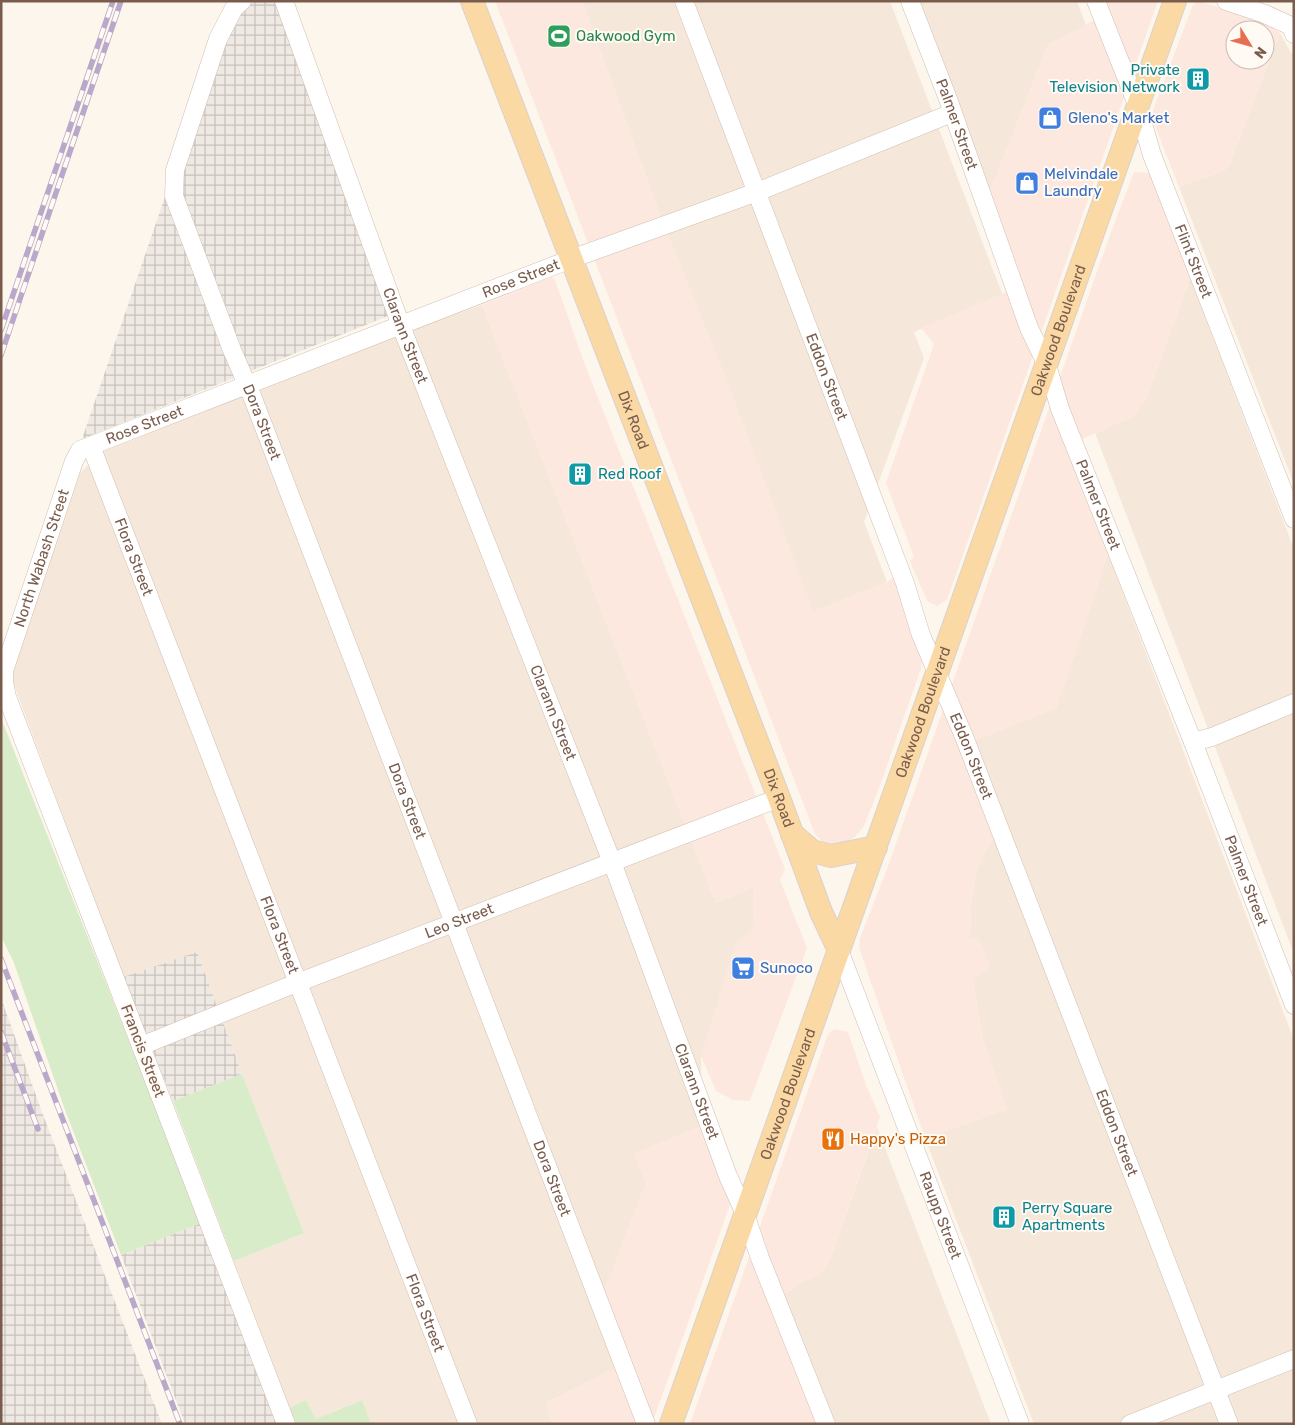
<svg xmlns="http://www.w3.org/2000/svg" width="1295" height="1425" font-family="Rubik,sans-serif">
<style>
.residential{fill:#f5e8da}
.commercial{fill:#fde8e0;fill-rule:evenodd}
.industrial{fill:url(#industrial-grid)}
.green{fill:#d8ecc9}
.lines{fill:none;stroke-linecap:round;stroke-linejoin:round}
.minor-casing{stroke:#d1beb0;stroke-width:19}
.major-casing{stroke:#dad1cd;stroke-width:24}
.minor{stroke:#fff;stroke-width:18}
.major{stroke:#fbd9a5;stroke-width:22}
.rail-casing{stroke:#b9a8c9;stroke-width:5.5}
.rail{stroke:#fffaf3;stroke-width:4;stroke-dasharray:11;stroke-linecap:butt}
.labels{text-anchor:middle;stroke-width:4;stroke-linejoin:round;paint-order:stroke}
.leisure-label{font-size:15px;fill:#27864d;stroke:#fffaf3;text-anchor:start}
.culture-label{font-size:15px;fill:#0d838f;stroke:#fffaf3;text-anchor:start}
.shop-label{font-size:15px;fill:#366cbe;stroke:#fffaf3;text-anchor:start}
.street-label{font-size:15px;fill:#7a5c4d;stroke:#fffaf3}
.food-label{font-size:15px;fill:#c56008;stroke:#fffaf3;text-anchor:start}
</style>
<defs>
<pattern id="industrial-grid" width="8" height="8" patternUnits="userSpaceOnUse" patternTransform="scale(1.25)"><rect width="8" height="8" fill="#efe9e4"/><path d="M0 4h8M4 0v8" fill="none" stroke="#c7c0bb"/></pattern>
</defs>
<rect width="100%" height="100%" fill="#fdf6ec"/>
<g class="residential">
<polygon points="582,1 890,1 1003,296 914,332 924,358 864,522 887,582 813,612 657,207"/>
<polygon points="919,1 1077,1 1086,25 1048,45 990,192"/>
<polygon points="1280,33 1291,53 1294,52 1294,484 1179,187 1225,170 1229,165"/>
<polygon points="1190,278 1294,549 1294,954 1095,433 1134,416 1146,399"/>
<polygon points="482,305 716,903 753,887 754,929 701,1056 702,1126 634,1154 646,1183 604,1292 631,1360 546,1403 553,1424 371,1424 361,1400 316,1419 306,1400 290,1408 234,1261 304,1233 242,1074 197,952 123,977 11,677 80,473 100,453 111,445 401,334"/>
<polygon points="1108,554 1294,1040 1294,1424 1034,1424 925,1138 1007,1109 983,1041 973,979 970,940 971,905 976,874 984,853 993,839 959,746 1056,708"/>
<polygon points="877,1127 991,1424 817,1424 770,1302 824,1270 831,1256"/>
</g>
<g class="commercial">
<polygon points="495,1 582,1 657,207 726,378 813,611 887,582 894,577 922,657 921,668 881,783 864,826 855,837 840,845 826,845 815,834"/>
<polygon points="1101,1 1158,1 947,600 937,606 927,601 910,561 914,557 886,483 934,344 921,328 1021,286 990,192 1048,45 1105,14"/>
<path d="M1199 1 1266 23 1280 33 1229 165 1225 170 1179 187 1155 126 1153 110 1193 5ZM1235 30H1265V60H1235Z"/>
<polygon points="1134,172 1152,173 1190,278 1146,399 1134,416 1067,446 1108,554 1056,708 959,747 993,839 984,853 976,874 971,905 970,939 978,937 991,968 973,979 983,1041 1007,1109 925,1138 859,948 860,938 886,872 1111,232"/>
<polygon points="551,277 555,280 585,365 785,869 780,880 807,948 750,1101 733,1100 716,1091 701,1056 736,942 754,929 753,887 716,903 482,305"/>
<polygon points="834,1029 848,1032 866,1085 880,1117 831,1256 824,1270 770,1302 817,1424 690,1424 828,1034"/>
<polygon points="702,1126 732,1199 652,1424 553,1424 546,1403 631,1360 604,1292 646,1183 634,1154"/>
</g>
<g class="industrial">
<polygon points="232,1 276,1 393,314 82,439"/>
<polygon points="197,952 242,1074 173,1101 123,977"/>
<polygon points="1,998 42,1112 162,1424 1,1424"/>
<polygon points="201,1223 277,1424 185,1424 121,1255"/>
</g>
<g class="green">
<polygon points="1,718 201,1223 121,1255 65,1110 14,963 1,936"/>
<polygon points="242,1074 304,1233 234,1261 173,1101"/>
<polygon points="306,1400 316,1419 362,1400 371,1424 296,1424 290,1408"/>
</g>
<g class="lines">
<g class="minor-casing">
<g id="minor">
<path id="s1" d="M242 1 234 8 218 39 175 170 174 196 232 350 252 396 646 1424"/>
<path id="s2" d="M284 1 401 326 612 862 728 1176 745 1214 760 1258 826 1424"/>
<path id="s3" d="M684 1 905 583 921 635 965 739 1229 1424"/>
<path id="s4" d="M910 1 948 99 1029 328 1047 365 1060 409 1193 742 1294 1005"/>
<path id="s5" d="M1096 1 1138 107 1152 155 1294 519"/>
<polyline points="1226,1 1265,14 1291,26 1294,34"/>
<path id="s6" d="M91 446 468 1424"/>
<polyline points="1193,742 1212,737 1294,703"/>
<path id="s7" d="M839 950 1020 1424"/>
<path id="s8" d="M141 1046 284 988 779 798"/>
<path id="s9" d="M286 1424 7 697 4 682V671L74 461 80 450 126 432 571 259 757 192 952 113"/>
<polyline points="1130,1424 1294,1359"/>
</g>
</g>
<g class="major-casing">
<g id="major">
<path id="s10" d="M472 1 779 798 821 912 839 950"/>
<polyline points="792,834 812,851 831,856 876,847"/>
<path id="s11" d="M671 1424 1175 1"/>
</g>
</g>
<use href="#minor" class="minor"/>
<use href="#major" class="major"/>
<g class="rail-casing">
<g id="rail">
<polyline points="1,330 113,1"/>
<polyline points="1,355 121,1"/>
<polyline points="1,959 180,1424"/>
<polyline points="1,1032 38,1129"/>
</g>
</g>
<use href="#rail" class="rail"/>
</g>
<defs>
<g id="stadium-square" transform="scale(1.25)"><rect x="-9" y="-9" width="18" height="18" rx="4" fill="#2e9e5b" stroke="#fffaf3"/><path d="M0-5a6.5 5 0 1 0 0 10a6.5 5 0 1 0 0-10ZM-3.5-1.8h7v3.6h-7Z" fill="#fff"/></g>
<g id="building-square" transform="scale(1.25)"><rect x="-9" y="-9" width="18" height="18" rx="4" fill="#0f9aa8" stroke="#fffaf3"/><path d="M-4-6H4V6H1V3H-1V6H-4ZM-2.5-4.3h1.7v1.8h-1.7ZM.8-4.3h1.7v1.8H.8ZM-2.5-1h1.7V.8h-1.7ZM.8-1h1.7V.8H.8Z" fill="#fff"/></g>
<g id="shop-square" transform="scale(1.25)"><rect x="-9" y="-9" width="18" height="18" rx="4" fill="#3f7fe0" stroke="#fffaf3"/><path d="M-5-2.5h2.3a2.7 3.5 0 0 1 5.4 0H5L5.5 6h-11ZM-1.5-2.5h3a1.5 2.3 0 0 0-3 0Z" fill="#fff"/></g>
<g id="supermarket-square" transform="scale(1.25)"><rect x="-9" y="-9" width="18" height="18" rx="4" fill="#3f7fe0" stroke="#fffaf3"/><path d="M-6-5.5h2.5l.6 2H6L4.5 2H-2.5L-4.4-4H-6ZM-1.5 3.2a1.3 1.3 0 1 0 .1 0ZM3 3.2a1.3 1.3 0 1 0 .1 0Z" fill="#fff"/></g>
<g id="restaurant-square" transform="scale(1.25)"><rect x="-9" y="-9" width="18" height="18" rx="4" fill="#e8710a" stroke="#fffaf3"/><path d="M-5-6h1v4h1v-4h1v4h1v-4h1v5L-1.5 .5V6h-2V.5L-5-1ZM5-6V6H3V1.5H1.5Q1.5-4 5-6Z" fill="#fff"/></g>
</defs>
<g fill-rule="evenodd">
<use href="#stadium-square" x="559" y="36"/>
<use href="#building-square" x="1198" y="79"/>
<use href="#shop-square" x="1050" y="118"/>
<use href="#shop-square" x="1027" y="183"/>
<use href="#building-square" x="580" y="474"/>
<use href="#supermarket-square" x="743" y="968"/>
<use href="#restaurant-square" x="833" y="1139"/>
<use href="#building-square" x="1004" y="1217"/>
</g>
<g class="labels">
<g class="leisure-label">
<text x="576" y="41">Oakwood Gym</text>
</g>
<g class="culture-label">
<text x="1180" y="75" text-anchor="end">Private<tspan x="1180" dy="17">Television Network</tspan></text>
<text x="598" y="479">Red Roof</text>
<text x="1022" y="1213">Perry Square<tspan x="1022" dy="17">Apartments</tspan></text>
</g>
<g class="shop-label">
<text x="1068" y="123">Gleno's Market</text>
<text x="1044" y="179">Melvindale<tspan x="1044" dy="17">Laundry</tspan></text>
<text x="760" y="973">Sunoco</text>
</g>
<g class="street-label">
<text dy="5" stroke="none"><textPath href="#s4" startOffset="132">Palmer Street</textPath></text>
<text dy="5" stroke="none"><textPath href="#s5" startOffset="278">Flint Street</textPath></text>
<text dy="5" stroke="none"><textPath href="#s9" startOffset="1512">Rose Street</textPath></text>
<text dy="5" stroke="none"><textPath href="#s11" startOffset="1160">Oakwood Boulevard</textPath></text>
<text dy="5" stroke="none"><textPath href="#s2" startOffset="356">Clarann Street</textPath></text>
<text dy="5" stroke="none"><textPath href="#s3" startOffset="402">Eddon Street</textPath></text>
<text dy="5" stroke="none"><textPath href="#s10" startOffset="449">Dix Road</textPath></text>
<text dy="5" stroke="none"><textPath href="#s1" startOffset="452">Dora Street</textPath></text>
<text dy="5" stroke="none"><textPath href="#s9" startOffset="1108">Rose Street</textPath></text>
<text dy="5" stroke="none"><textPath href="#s4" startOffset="538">Palmer Street</textPath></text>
<text dy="5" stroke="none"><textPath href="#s6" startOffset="119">Flora Street</textPath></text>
<text dy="5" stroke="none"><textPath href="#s9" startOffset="924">North Wabash Street</textPath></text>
<text dy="5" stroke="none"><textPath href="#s11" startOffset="755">Oakwood Boulevard</textPath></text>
<text dy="5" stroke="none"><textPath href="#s2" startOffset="761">Clarann Street</textPath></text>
<text dy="5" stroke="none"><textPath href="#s3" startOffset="808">Eddon Street</textPath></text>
<text dy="5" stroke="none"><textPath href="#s10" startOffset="854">Dix Road</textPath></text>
<text dy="5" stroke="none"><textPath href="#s1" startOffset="858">Dora Street</textPath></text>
<text dy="5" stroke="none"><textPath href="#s4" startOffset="942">Palmer Street</textPath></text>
<text dy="5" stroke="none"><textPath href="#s8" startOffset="342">Leo Street</textPath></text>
<text dy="5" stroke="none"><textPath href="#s6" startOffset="524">Flora Street</textPath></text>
<text transform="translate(143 1051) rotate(69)" y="5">Francis Street</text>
<text dy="5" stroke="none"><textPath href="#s2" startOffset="1166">Clarann Street</textPath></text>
<text dy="5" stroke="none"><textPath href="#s11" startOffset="350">Oakwood Boulevard</textPath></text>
<text dy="5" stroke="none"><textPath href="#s3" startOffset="1212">Eddon Street</textPath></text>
<text dy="5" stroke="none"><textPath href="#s1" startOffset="1262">Dora Street</textPath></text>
<text dy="5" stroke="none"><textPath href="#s7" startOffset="284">Raupp Street</textPath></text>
<text dy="5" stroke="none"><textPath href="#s6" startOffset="929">Flora Street</textPath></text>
</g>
<g class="food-label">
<text x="850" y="1144">Happy's Pizza</text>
</g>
</g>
<rect width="1295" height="1425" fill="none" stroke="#7a5c4d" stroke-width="5"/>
<g transform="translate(1250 45) rotate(127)"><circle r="24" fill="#fffaf3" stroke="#cabbb1"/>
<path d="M0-4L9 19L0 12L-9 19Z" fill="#e76f51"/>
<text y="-8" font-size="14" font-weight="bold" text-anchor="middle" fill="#7a5c4d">N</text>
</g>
</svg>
